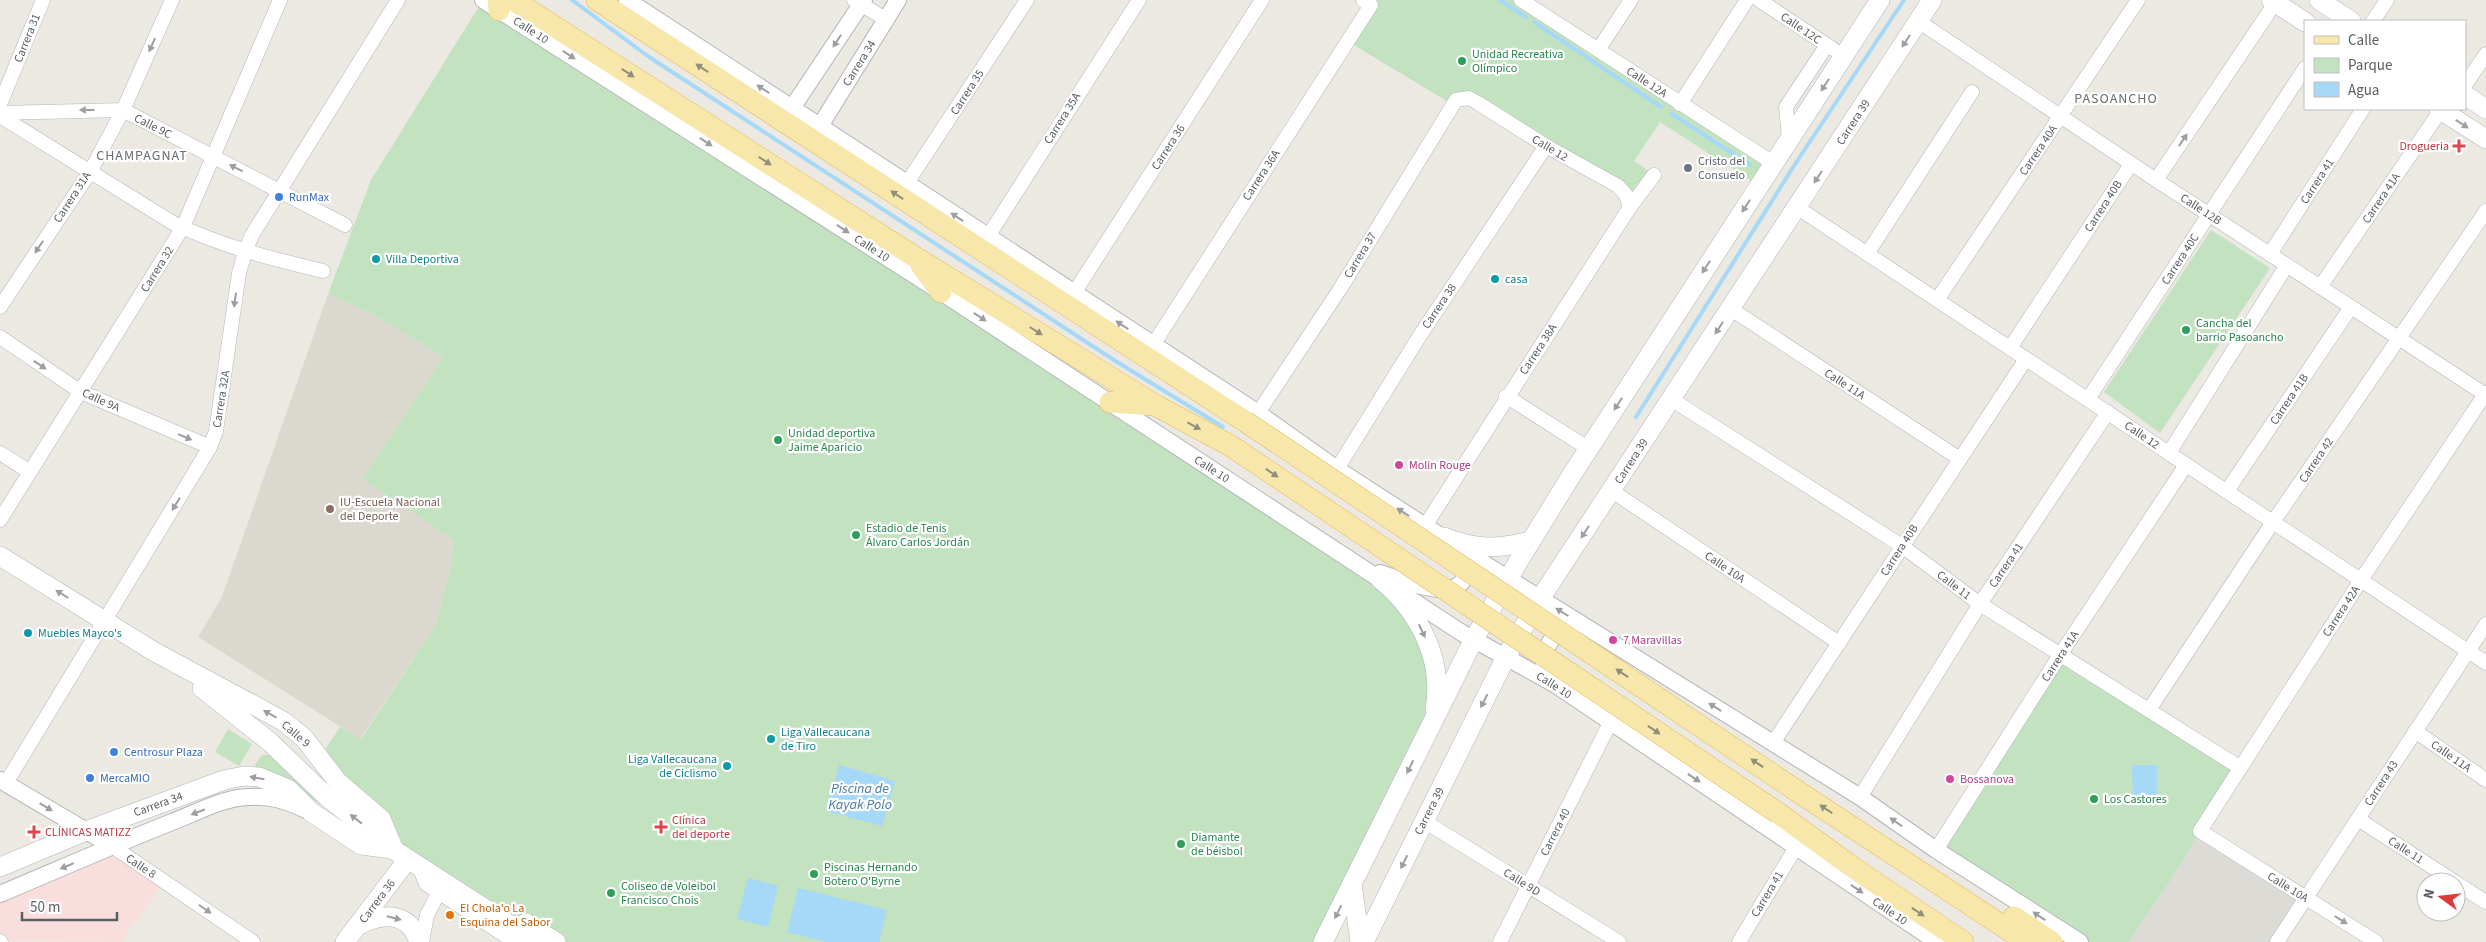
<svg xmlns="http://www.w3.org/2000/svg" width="2486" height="942" font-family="'Source Sans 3',sans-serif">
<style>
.industrial{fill:#dddbd6}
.education{fill:#dbd8d0}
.medical{fill:#f8dfde}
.green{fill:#c2e2c0}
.water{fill:#a6d8f7}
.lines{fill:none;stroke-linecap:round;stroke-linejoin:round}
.stream{stroke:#a6d8f7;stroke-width:4}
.minor-casing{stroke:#b2b5b8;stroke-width:15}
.tertiary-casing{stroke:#b2b5b8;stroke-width:18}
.secondary-casing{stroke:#b1b5b8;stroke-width:20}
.primary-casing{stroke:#e5b961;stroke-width:22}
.minor{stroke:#fff;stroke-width:14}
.tertiary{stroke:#fff;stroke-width:16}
.secondary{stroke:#fff;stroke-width:19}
.primary{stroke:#f8e7aa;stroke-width:21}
.primary-bridge-casing{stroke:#e5b961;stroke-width:22;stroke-linecap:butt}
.primary-bridge{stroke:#f8e7aa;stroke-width:21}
.oneway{fill:#9c9ea0}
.oneway2{fill:#918e7b}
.leisure-dot{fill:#2e9e5b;stroke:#fff;stroke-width:2}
.health-dot{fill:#e0444e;stroke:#fff;stroke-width:2}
.worship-dot{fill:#6b7280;stroke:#fff;stroke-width:2}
.shop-dot{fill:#3f7fe0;stroke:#fff;stroke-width:2}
.culture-dot{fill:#0f9aa8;stroke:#fff;stroke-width:2}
.hotel-dot{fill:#d1479c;stroke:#fff;stroke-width:2}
.education-dot{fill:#8d6e63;stroke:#fff;stroke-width:2}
.food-dot{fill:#e8710a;stroke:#fff;stroke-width:2}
.labels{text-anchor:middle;stroke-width:4.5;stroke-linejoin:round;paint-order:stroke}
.street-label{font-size:12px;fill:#5a5e61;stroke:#fff}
.leisure-label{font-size:12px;fill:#27864d;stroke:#fff;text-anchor:start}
.health-label{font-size:12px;fill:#be3a42;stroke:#fff;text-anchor:start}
.worship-label{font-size:12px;fill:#5b616d;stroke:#fff;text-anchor:start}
.shop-label{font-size:12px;fill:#366cbe;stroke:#fff;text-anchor:start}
.culture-label{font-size:12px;fill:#0d838f;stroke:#fff;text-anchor:start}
.hotel-label{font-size:12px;fill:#b23c85;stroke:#fff;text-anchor:start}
.education-label{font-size:12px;fill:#785e54;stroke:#fff;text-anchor:start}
.food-label{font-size:12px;fill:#c56008;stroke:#fff;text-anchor:start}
.neighbourhood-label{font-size:14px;letter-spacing:1px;fill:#6b7073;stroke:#fff}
.water-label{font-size:14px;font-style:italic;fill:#457aa7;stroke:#fff}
</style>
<rect width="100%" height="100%" fill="#ece9e2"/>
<polygon class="industrial" points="2200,831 2306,898 2277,942 2128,942"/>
<polygon class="education" points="328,294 371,313 443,357 362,479 454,539 451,566 435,626 360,739 198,637 222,597"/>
<polygon class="medical" points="112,846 164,882 121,942 0,941 0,894"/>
<g class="green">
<polygon points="483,0 1381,580 1412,612 1437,696 1323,942 556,942 436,866 419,866 320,757 340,727 361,739 435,626 451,566 454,540 362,479 443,357 371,313 328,294 371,180"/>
<polygon points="1363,0 1521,0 1773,163 1759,186 1660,122 1634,161 1654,175 1630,207 1626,195 1478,103 1452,104 1347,41 1359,23"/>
<polygon points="2211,230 2270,268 2160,433 2104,392"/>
<polygon points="2060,655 2239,767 2170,881 2128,942 2080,942 1936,850"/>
<polygon points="228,729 252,744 239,766 215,752"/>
<polygon points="262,755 271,755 341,817 275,776 258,770 255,765"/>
</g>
<g class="water">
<polygon points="839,765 895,781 882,826 826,811"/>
<polygon points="2132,765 2157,765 2157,801 2133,801"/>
<polygon points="748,878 778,886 768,927 737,919"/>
<polygon points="798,888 887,910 879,942 826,942 787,932"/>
</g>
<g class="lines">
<g class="stream">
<polyline points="572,0 649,57 1117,362 1223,427"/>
<polyline points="1500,0 1526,17"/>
<polyline points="1534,22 1661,107"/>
<polyline points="1672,114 1750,165"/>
<polyline points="1636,417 1799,158 1904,0"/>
</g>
<g class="minor-casing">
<g id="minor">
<polyline points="854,0 887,20"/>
<polyline points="1521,0 1773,163"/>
<polyline points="1759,0 1833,49"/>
<polyline points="1918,21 2156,180 2486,395"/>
<polyline points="2373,21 2387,0"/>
<polyline points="1598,50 1631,0"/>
<polyline points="2465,85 2486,54"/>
<polyline points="0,104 43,0"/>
<polyline points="1680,104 1747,0"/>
<polyline points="0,113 123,110 345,225"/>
<path d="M0 116 173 223C224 247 269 258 323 271"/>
<polyline points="1789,139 1786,107 1827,45"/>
<polyline points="2156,180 2275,3"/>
<polyline points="907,183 1027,0"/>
<polyline points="1798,208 2486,663"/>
<polyline points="987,238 1139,0"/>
<polyline points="1867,254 1972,92"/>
<polyline points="2270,254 2363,109"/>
<polyline points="2320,287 2441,110"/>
<polyline points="1074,293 1262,0"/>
<polyline points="1937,300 2138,0"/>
<polyline points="0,307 90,172 123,110 172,0"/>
<polyline points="1731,309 1960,459"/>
<polyline points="0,337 81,392 210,447"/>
<polyline points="1153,345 1371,5 1363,0"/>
<polyline points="2010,348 2131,164"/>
<polyline points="1506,396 1589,449"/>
<polyline points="1671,399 1902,546 1980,604 2239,767"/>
<polyline points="2088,399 2305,68"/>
<polyline points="1258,413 1340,289 1456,100 1469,98 1478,103 1546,146 1618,186 1626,195 1630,207"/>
<polyline points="0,453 30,472"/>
<polyline points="2169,453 2287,265"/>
<polyline points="1337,469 1419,337 1546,146"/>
<polyline points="1612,491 1839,643"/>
<polyline points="2227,491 2351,307"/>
<polyline points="0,520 183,227 280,0"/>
<polyline points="1425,526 1630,207 1654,175"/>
<polyline points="2149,710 2273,522 2486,211"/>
<polyline points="2415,731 2486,780"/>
<polyline points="1773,743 2026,359"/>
<polyline points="6,783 210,447 216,431 239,273 245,252 252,235 398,0"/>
<polyline points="1860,797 1980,604 2108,412"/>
<polyline points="2358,819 2455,882"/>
<polyline points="1424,821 1619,942"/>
<polyline points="112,846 253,942"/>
<polyline points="1936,850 2060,655 2186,465"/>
<polyline points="419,866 426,884 515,942"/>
<polyline points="2456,883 2486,902"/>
<polyline points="0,941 1,942"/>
<polyline points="422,942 427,915 439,892"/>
<polyline points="1500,942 1610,723"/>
<polyline points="1739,942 1796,847"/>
<polyline points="2277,942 2486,624"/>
<polyline points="2376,942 2200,831 2361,580 2486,393"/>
</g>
</g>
<g class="tertiary-casing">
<g id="tertiary">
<polyline points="483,0 941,292 1462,633 1556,685 1937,942"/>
<polyline points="627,0 1258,413 1337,469 1459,548 1860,797 1936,850 2080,942"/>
<polyline points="792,108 864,0"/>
<polyline points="820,126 898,0"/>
<path d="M1380 573C1405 581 1476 612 1464 559"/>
<path d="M1544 665C1543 648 1553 631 1571 630"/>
<polyline points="0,780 112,846"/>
<path d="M0 894C57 870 114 845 172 822 196 813 222 798 248 797 270 795 287 801 306 810"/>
</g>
</g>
<g class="secondary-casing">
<g id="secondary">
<polyline points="2271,0 2305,22"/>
<polyline points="2319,0 2351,21"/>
<polyline points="2465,95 2486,109"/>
<polyline points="2439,109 2486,139"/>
<path d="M1444 537C1477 550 1497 549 1531 541"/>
<polyline points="0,556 153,651 283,721 304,738 338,782 381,819 394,850"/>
<path d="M1381 580C1419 611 1444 660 1435 709"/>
<polyline points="202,688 271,743 326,796 394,850 536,942"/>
<polyline points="0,867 86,831 224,780 244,776 259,777 288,789 311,812 361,845 393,849"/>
<polyline points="1352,884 1360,942"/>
<polyline points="526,923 556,942"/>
<path d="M359 925C383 913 409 911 419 942"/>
<polyline points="345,942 408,859"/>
<polyline points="1323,942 1474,639 1518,562 1571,476 1880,0"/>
<polyline points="1364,942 1506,657 1540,599 1932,0"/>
</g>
</g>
<g class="primary-casing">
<g id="primary">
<polyline points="498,0 499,10"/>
<polyline points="513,0 915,257 1157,406 1231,446"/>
<polyline points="597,0 1246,422"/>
<polyline points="921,265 941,292"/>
<polyline points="1110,402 1154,405"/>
<polyline points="1797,791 2027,942"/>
<polyline points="1778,813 1848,864 1963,942"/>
<polyline points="2014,917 2052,942"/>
</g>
</g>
<use href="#minor" class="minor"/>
<use href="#tertiary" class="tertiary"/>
<use href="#secondary" class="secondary"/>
<use href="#primary" class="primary"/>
<g class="primary-bridge-casing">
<g id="primary-bridge">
<polyline points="1246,422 1797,791"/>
<polyline points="1231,446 1778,813"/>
</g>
</g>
<use href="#primary-bridge" class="primary-bridge"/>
</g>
<defs><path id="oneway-solid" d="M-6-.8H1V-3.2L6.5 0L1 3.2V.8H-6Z" transform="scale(1.25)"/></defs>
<g class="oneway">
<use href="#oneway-solid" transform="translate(837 41) rotate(123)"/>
<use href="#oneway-solid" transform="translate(1906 41) rotate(123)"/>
<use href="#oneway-solid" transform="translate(152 45) rotate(114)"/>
<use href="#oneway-solid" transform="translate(569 55) rotate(33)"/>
<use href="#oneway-solid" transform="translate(1825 85) rotate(123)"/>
<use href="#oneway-solid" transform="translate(763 89) rotate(-147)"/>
<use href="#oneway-solid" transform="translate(87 110) rotate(-180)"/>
<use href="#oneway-solid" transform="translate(2462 124) rotate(33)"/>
<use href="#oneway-solid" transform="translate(2183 140) rotate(-56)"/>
<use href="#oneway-solid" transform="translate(706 142) rotate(33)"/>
<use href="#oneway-solid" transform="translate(236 168) rotate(-153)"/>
<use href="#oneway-solid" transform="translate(1818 177) rotate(123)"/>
<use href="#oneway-solid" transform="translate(1746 206) rotate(123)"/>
<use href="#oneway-solid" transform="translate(957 217) rotate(-146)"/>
<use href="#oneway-solid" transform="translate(843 229) rotate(33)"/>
<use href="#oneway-solid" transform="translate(39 247) rotate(124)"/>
<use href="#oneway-solid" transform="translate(1706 267) rotate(123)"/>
<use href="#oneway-solid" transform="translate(235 300) rotate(98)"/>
<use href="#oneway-solid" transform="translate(980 317) rotate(33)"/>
<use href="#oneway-solid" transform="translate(1122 325) rotate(-147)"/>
<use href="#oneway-solid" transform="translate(1719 328) rotate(123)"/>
<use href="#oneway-solid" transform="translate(40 365) rotate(34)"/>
<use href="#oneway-solid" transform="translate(1618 404) rotate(123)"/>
<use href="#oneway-solid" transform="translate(185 437) rotate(23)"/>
<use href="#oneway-solid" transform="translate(176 504) rotate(122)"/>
<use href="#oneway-solid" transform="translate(1403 512) rotate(-147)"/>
<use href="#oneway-solid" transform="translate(1585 532) rotate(123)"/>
<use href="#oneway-solid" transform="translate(62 594) rotate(-148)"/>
<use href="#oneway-solid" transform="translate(1562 612) rotate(-148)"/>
<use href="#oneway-solid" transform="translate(1422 631) rotate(65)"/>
<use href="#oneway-solid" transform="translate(1484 701) rotate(117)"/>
<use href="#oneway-solid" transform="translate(1715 707) rotate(-148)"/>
<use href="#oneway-solid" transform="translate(270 714) rotate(-151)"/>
<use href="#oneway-solid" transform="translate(1410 767) rotate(116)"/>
<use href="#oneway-solid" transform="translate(257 778) rotate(-170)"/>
<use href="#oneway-solid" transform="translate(1694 778) rotate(33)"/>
<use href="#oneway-solid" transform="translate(46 807) rotate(31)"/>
<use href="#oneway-solid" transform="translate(198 812) rotate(159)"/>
<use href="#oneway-solid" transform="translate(356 819) rotate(-142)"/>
<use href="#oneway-solid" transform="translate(1896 822) rotate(-145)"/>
<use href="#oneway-solid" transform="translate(1404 862) rotate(116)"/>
<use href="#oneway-solid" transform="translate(67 866) rotate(157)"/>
<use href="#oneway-solid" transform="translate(1857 889) rotate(34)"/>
<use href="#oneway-solid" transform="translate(205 909) rotate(35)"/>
<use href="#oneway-solid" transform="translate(1338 912) rotate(116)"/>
<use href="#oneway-solid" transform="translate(2039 916) rotate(-147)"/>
<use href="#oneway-solid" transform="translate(394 918) rotate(14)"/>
<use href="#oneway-solid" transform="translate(2341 920) rotate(32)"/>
</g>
<g class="oneway2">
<use href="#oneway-solid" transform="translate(702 68) rotate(-147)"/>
<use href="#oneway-solid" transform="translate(628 73) rotate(33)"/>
<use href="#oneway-solid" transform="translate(765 161) rotate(33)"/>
<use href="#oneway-solid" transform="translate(897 195) rotate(-147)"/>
<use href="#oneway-solid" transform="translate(1036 331) rotate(32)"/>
<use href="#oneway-solid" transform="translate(1194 426) rotate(28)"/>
<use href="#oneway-solid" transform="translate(1272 473) rotate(34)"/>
<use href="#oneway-solid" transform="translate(1622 673) rotate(-146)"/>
<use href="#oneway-solid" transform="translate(1654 730) rotate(34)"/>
<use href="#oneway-solid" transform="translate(1757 763) rotate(-146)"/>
<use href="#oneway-solid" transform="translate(1826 809) rotate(-147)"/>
<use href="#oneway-solid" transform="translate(1918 912) rotate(34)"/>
</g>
<g class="leisure-dot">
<circle cx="1462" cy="61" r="5"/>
<circle cx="2186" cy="330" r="5"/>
<circle cx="778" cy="440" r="5"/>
<circle cx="856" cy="535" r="5"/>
<circle cx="2094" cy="799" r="5"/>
<circle cx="1181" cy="844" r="5"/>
<circle cx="814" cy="874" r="5"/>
<circle cx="611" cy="893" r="5"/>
</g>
<g class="health-dot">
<path d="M2456.5 138.5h5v5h5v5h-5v5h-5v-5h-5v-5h5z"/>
<path d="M658.5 819.5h5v5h5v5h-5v5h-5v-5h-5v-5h5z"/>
<path d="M31.5 824.5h5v5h5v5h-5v5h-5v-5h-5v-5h5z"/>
</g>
<circle class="worship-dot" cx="1688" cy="168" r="5"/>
<g class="shop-dot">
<circle cx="279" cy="197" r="5"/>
<circle cx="114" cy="752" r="5"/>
<circle cx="90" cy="778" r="5"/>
</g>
<g class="culture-dot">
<circle cx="376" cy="259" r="5"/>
<circle cx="1495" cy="279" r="5"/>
<circle cx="28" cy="633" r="5"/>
<circle cx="771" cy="739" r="5"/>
<circle cx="727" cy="766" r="5"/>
</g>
<g class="hotel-dot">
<circle cx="1399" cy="465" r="5"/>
<circle cx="1613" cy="640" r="5"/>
<circle cx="1950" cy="779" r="5"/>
</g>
<circle class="education-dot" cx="330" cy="509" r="5"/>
<circle class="food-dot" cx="450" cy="915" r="5"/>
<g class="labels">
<g class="street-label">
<text transform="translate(1801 28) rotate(34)" y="4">Calle 12C</text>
<text transform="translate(531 30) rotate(33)" y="4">Calle 10</text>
<text transform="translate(27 38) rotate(-68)" y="4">Carrera 31</text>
<text transform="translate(859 63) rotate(-58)" y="4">Carrera 34</text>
<text transform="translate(1647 82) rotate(33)" y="4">Calle 12A</text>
<text transform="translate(967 92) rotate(-57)" y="4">Carrera 35</text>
<text transform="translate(1062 118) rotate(-58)" y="4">Carrera 35A</text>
<text transform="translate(1853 122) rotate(-57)" y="4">Carrera 39</text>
<text transform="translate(153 126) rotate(27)" y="4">Calle 9C</text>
<text transform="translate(1168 147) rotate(-57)" y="4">Carrera 36</text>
<text transform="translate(1550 148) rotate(31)" y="4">Calle 12</text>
<text transform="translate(2038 150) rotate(-56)" y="4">Carrera 40A</text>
<text transform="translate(1261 175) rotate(-57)" y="4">Carrera 36A</text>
<text transform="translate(2317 181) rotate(-57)" y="4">Carrera 41</text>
<text transform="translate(72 197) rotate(-57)" y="4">Carrera 31A</text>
<text transform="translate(2381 198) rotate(-56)" y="4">Carrera 41A</text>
<text transform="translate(2103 206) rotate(-57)" y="4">Carrera 40B</text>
<text transform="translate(2201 209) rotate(33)" y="4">Calle 12B</text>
<text transform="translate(872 248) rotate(33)" y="4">Calle 10</text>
<text transform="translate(1360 255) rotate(-59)" y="4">Carrera 37</text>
<text transform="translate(2180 259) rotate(-57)" y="4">Carrera 40C</text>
<text transform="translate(157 269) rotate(-58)" y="4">Carrera 32</text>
<text transform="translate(1439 306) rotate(-56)" y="4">Carrera 38</text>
<text transform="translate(1538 349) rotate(-57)" y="4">Carrera 38A</text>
<text transform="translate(1845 384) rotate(33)" y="4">Calle 11A</text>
<text transform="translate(221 399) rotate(-81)" y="4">Carrera 32A</text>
<text transform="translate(2289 399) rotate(-56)" y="4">Carrera 41B</text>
<text transform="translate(101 400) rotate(24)" y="4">Calle 9A</text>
<text transform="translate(2142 435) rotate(34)" y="4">Calle 12</text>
<text transform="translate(2316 460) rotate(-56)" y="4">Carrera 42</text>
<text transform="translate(1631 461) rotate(-57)" y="4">Carrera 39</text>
<text transform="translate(1212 469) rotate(33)" y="4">Calle 10</text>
<text transform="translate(1899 550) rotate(-57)" y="4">Carrera 40B</text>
<text transform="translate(2006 565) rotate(-56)" y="4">Carrera 41</text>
<text transform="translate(1725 567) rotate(34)" y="4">Calle 10A</text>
<text transform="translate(1954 585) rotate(37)" y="4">Calle 11</text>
<text transform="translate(2341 611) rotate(-57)" y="4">Carrera 42A</text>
<text transform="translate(2060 656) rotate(-57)" y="4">Carrera 41A</text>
<text transform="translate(1554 685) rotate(32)" y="4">Calle 10</text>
<text transform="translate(296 734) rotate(41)" y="4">Calle 9</text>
<text transform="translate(2451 756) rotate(35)" y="4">Calle 11A</text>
<text transform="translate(2381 783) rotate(-57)" y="4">Carrera 43</text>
<text transform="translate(158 804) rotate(-20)" y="4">Carrera 34</text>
<text transform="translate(1429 811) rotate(-63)" y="4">Carrera 39</text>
<text transform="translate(1555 832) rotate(-63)" y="4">Carrera 40</text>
<text transform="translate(2406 850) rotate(33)" y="4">Calle 11</text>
<text transform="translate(141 866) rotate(34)" y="4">Calle 8</text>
<text transform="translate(1522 882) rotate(32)" y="4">Calle 9D</text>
<text transform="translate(2288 887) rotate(32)" y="4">Calle 10A</text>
<text transform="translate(1767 894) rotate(-59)" y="4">Carrera 41</text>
<text transform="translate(377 901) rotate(-53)" y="4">Carrera 36</text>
<text transform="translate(1890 911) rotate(34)" y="4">Calle 10</text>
</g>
<g class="leisure-label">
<text x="1472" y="58">Unidad Recreativa<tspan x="1472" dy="14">Olímpico</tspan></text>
<text x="2196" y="327">Cancha del<tspan x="2196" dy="14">barrio Pasoancho</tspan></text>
<text x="788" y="437">Unidad deportiva<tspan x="788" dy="14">Jaime Aparicio</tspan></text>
<text x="866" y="532">Estadio de Tenis<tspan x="866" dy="14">Álvaro Carlos Jordán</tspan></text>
<text x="2104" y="803">Los Castores</text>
<text x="1191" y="841">Diamante<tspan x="1191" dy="14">de béisbol</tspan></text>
<text x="824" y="871">Piscinas Hernando<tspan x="824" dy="14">Botero O'Byrne</tspan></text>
<text x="621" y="890">Coliseo de Voleibol<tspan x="621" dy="14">Francisco Chois</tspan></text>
</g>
<g class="health-label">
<text x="2449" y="150" text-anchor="end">Drogueria</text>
<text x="672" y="824">Clínica<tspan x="672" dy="14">del deporte</tspan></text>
<text x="45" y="836">CLÍNICAS MATIZZ</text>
</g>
<g class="worship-label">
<text x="1698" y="165">Cristo del<tspan x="1698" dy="14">Consuelo</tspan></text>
</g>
<g class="shop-label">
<text x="289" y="201">RunMax</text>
<text x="124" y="756">Centrosur Plaza</text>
<text x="100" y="782">MercaMIO</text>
</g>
<g class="culture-label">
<text x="386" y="263">Villa Deportiva</text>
<text x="1505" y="283">casa</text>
<text x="38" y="637">Muebles Mayco's</text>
<text x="781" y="736">Liga Vallecaucana<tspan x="781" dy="14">de Tiro</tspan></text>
<text x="717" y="763" text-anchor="end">Liga Vallecaucana<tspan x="717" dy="14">de Ciclismo</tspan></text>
</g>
<g class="hotel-label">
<text x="1409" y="469">Molin Rouge</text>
<text x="1623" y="644">7 Maravillas</text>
<text x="1960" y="783">Bossanova</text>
</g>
<g class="education-label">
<text x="340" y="506">IU-Escuela Nacional<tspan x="340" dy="14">del Deporte</tspan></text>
</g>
<g class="food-label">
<text x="460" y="912">El Chola'o La<tspan x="460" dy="14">Esquina del Sabor</tspan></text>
</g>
<g class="neighbourhood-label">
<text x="2116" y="103">PASOANCHO</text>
<text x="142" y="160">CHAMPAGNAT</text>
</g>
<g class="water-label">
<text x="860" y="793">Piscina de<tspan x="860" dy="16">Kayak Polo</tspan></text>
</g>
</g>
<rect x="2304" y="20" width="162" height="90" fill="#ffffff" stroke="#bdbfc0"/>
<rect x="2314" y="36" width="25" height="8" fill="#f8e7aa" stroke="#bdbfc0"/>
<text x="2348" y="45" font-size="15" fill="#5a5e61">Calle</text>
<rect x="2314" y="58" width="25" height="15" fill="#c2e2c0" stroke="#bdbfc0"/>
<text x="2348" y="70" font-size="15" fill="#5a5e61">Parque</text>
<rect x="2314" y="82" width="25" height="15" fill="#a6d8f7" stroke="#bdbfc0"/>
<text x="2348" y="95" font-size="15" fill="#5a5e61">Agua</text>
<g transform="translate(2441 897) rotate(285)"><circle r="24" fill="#ffffff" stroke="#bdbfc0"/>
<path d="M0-4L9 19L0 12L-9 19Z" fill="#da3d39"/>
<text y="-8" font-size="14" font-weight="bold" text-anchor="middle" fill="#5a5e61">N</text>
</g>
<path d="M22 912v8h95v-8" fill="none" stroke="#5a5e61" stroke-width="2.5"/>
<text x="30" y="912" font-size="15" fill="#5a5e61" stroke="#ffffff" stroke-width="4" paint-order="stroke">50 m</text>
</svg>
